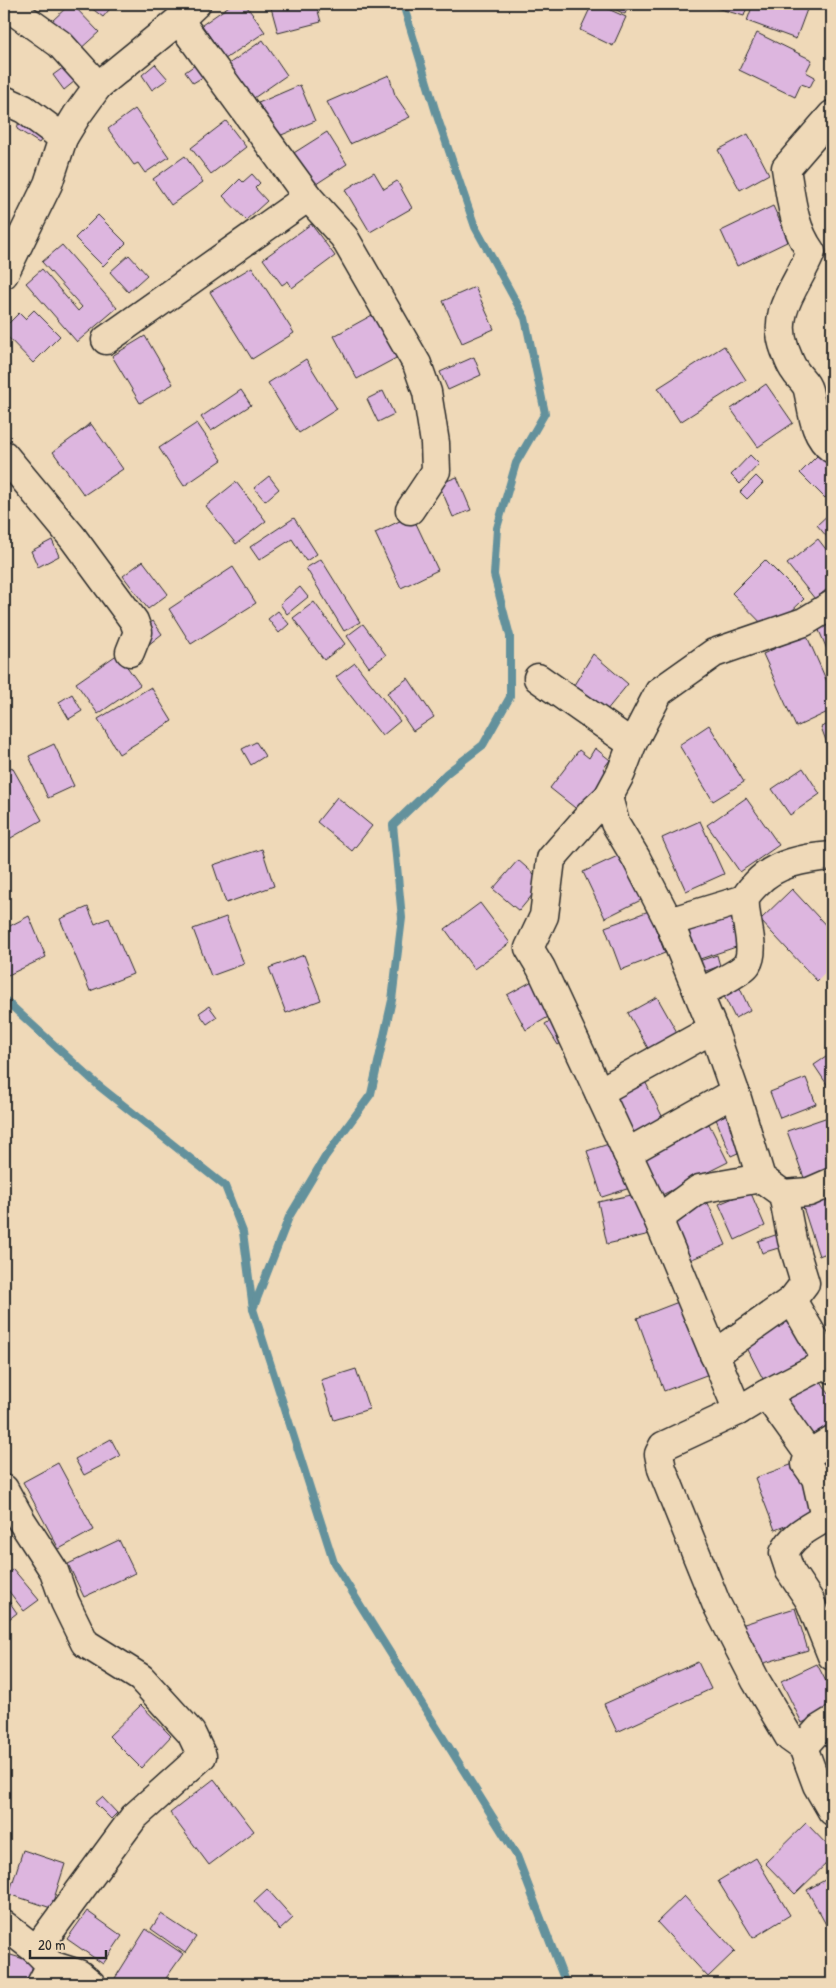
<svg xmlns="http://www.w3.org/2000/svg" width="836" height="1988" font-family="'Patrick Hand',sans-serif">
<style>
.lines{fill:none;stroke-linecap:round;stroke-linejoin:round}
.stream{stroke:#63919c;stroke-width:8}
.building{fill:#ddb6df;stroke:#2b2b2b}
.minor-casing{stroke:#2b2b2b;stroke-width:31}
.minor{stroke:#efd9b8;stroke-width:28}
</style>
<rect width="100%" height="100%" fill="#efd9b8"/>
<filter id="ink" filterUnits="userSpaceOnUse"><feTurbulence type="fractalNoise" baseFrequency=".02" numOctaves="2"/><feDisplacementMap in="SourceGraphic" scale="10" xChannelSelector="R" yChannelSelector="G"/><feConvolveMatrix kernelMatrix="1 2 1 2 8 2 1 2 1" color-interpolation-filters="sRGB"/></filter>
<g filter="url(#ink)">
<g class="lines">
<g class="stream">
<polyline points="4,999 99,1086 225,1186 243,1232 253,1309 334,1563 517,1856 566,1984"/>
<polyline points="253,1309 289,1217 325,1157 371,1094 392,1000 402,918 393,825 447,773 483,745 510,697 510,636 494,575 497,528 516,463 545,413 525,318 475,227 438,119 403,4"/>
</g>
</g>
<g class="building">
<polygon points="70,4 72,4 99,32 78,51 51,22"/>
<polygon points="86,4 114,4 103,17"/>
<polygon points="232,4 245,4 265,32 225,59 202,25"/>
<polygon points="270,4 316,4 321,22 278,33"/>
<polygon points="592,4 597,4 626,17 613,46 580,30"/>
<polygon points="613,4 629,4 625,14 612,8"/>
<polygon points="703,4 748,4 744,16"/>
<polygon points="753,4 809,4 796,39 747,21"/>
<polygon points="757,33 812,60 806,72 815,77 810,87 801,84 795,97 739,70"/>
<polygon points="263,40 287,75 251,100 227,65"/>
<polygon points="155,64 168,79 152,90 142,75"/>
<polygon points="195,65 203,77 193,83 185,72"/>
<polygon points="64,67 75,81 64,90 53,75"/>
<polygon points="389,75 395,95 410,117 350,144 327,102"/>
<polygon points="300,85 315,121 272,139 256,104"/>
<polygon points="135,109 169,157 145,173 138,163 134,165 108,129"/>
<polygon points="20,117 45,135 39,143 17,129"/>
<polygon points="226,121 246,147 211,174 191,148"/>
<polygon points="327,132 347,164 310,188 289,156"/>
<polygon points="748,134 769,174 740,190 718,150"/>
<polygon points="185,156 203,182 171,205 153,179"/>
<polygon points="374,172 384,189 397,181 412,208 370,232 345,190"/>
<polygon points="252,174 260,183 255,188 267,201 246,220 223,196 240,179 243,182"/>
<polygon points="773,206 789,241 737,266 721,231"/>
<polygon points="98,215 126,243 103,266 75,238"/>
<polygon points="311,224 335,256 292,288 288,281 282,285 263,259"/>
<polygon points="62,245 117,308 77,342 26,283 42,269 78,311 82,307 42,262"/>
<polygon points="129,255 147,275 128,292 110,272"/>
<polygon points="252,267 294,333 252,359 210,292"/>
<polygon points="475,287 494,329 462,343 443,301"/>
<polygon points="34,310 60,336 33,363 4,333 4,328 19,313 25,319"/>
<polygon points="374,314 398,357 357,379 334,336"/>
<polygon points="145,336 173,384 140,403 112,356"/>
<polygon points="724,346 746,380 680,422 658,388"/>
<polygon points="474,357 481,375 448,390 440,372"/>
<polygon points="306,359 337,409 299,433 268,383"/>
<polygon points="766,384 793,423 758,447 731,409"/>
<polygon points="241,390 251,405 211,431 201,417"/>
<polygon points="383,391 394,414 378,422 367,399"/>
<polygon points="90,423 115,463 79,487 58,451"/>
<polygon points="197,423 222,460 184,486 159,448"/>
<polygon points="91,424 123,469 84,495 53,452"/>
<polygon points="750,455 759,464 740,484 731,475"/>
<polygon points="818,455 832,469 832,491 825,498 800,473"/>
<polygon points="269,476 279,489 265,501 254,488"/>
<polygon points="756,476 763,483 747,499 740,492"/>
<polygon points="457,477 471,510 453,517 439,484"/>
<polygon points="236,482 266,521 236,544 206,506"/>
<polygon points="832,511 832,543 817,525"/>
<polygon points="412,515 438,570 401,588 375,533"/>
<polygon points="294,518 317,554 306,561 292,539 259,560 250,547"/>
<polygon points="818,539 832,557 832,585 815,599 787,564"/>
<polygon points="52,540 59,556 38,567 31,551"/>
<polygon points="321,559 360,622 344,631 306,568"/>
<polygon points="765,560 804,599 770,632 732,593"/>
<polygon points="143,561 168,594 148,609 123,576"/>
<polygon points="233,567 256,603 191,644 169,609"/>
<polygon points="300,587 308,597 287,614 280,604"/>
<polygon points="314,602 345,644 324,660 293,618"/>
<polygon points="278,611 289,624 279,633 268,619"/>
<polygon points="153,621 162,634 148,645 139,631"/>
<polygon points="832,622 832,653 829,654 818,628"/>
<polygon points="363,624 386,655 369,667 347,636"/>
<polygon points="806,634 832,693 832,710 796,727 763,654"/>
<polygon points="118,654 140,685 98,714 76,683"/>
<polygon points="593,654 628,684 606,711 574,685"/>
<polygon points="355,663 400,721 382,736 336,677"/>
<polygon points="408,678 434,717 413,731 387,693"/>
<polygon points="151,687 172,721 119,754 98,719"/>
<polygon points="72,694 82,711 69,719 59,702"/>
<polygon points="832,723 832,757 821,727"/>
<polygon points="709,725 744,782 713,801 679,745"/>
<polygon points="256,742 265,756 251,765 242,749"/>
<polygon points="54,744 74,786 48,798 29,756"/>
<polygon points="595,748 610,760 603,769 613,776 584,815 550,788 579,750 589,758"/>
<polygon points="12,767 42,820 4,842 4,772"/>
<polygon points="803,768 820,794 790,815 772,789"/>
<polygon points="337,797 372,826 352,851 317,822"/>
<polygon points="746,798 779,845 740,872 707,825"/>
<polygon points="700,821 724,874 686,891 662,838"/>
<polygon points="262,849 274,886 226,903 213,865"/>
<polygon points="622,854 643,899 605,918 583,872"/>
<polygon points="518,860 543,882 519,911 493,889"/>
<polygon points="792,889 832,932 832,966 817,981 760,920"/>
<polygon points="480,903 510,943 474,969 445,929"/>
<polygon points="732,906 745,944 697,960 684,922"/>
<polygon points="88,907 95,924 109,918 133,974 90,991 60,919"/>
<polygon points="649,911 665,953 621,970 605,927"/>
<polygon points="29,916 46,957 4,977 4,929"/>
<polygon points="226,917 244,964 211,976 193,929"/>
<polygon points="304,955 321,1000 286,1013 269,968"/>
<polygon points="717,955 720,966 703,972 699,961"/>
<polygon points="536,979 555,1013 526,1030 507,995"/>
<polygon points="736,980 750,1010 735,1018 720,988"/>
<polygon points="657,997 678,1034 649,1050 628,1013"/>
<polygon points="209,1006 217,1017 207,1024 199,1013"/>
<polygon points="558,1016 571,1037 558,1045 545,1024"/>
<polygon points="832,1053 832,1092 814,1065"/>
<polygon points="641,1073 663,1118 628,1135 606,1090"/>
<polygon points="806,1078 816,1104 780,1118 770,1092"/>
<polygon points="734,1112 749,1148 731,1156 716,1119"/>
<polygon points="828,1117 832,1129 832,1177 807,1186 787,1131"/>
<polygon points="709,1124 728,1162 658,1197 639,1160"/>
<polygon points="618,1141 633,1187 602,1197 587,1151"/>
<polygon points="750,1191 765,1226 735,1240 719,1204"/>
<polygon points="641,1193 650,1234 607,1244 598,1202"/>
<polygon points="832,1198 832,1251 819,1256 803,1207"/>
<polygon points="708,1203 726,1245 685,1262 667,1220"/>
<polygon points="781,1233 785,1246 762,1253 758,1241"/>
<polygon points="681,1301 709,1374 664,1391 637,1318"/>
<polygon points="790,1316 811,1357 764,1381 743,1340"/>
<polygon points="356,1369 369,1409 334,1420 321,1380"/>
<polygon points="816,1373 832,1399 832,1422 809,1437 782,1396"/>
<polygon points="111,1439 120,1456 84,1475 75,1459"/>
<polygon points="832,1442 832,1481 817,1450"/>
<polygon points="58,1463 94,1530 59,1549 23,1482"/>
<polygon points="796,1463 815,1514 775,1530 755,1478"/>
<polygon points="119,1540 135,1573 84,1597 68,1564"/>
<polygon points="13,1569 39,1600 24,1611 4,1585 4,1577"/>
<polygon points="4,1594 17,1613 4,1623"/>
<polygon points="795,1608 808,1650 754,1666 741,1625"/>
<polygon points="698,1662 711,1689 617,1732 604,1704"/>
<polygon points="817,1664 832,1693 832,1708 802,1723 781,1681"/>
<polygon points="141,1705 171,1736 141,1768 109,1736"/>
<polygon points="214,1779 254,1831 209,1865 170,1813"/>
<polygon points="102,1797 117,1813 111,1819 95,1803"/>
<polygon points="806,1823 832,1850 832,1858 795,1894 765,1863"/>
<polygon points="23,1850 65,1864 51,1908 9,1894"/>
<polygon points="756,1858 790,1915 753,1938 718,1881"/>
<polygon points="832,1876 832,1928 829,1930 807,1890"/>
<polygon points="267,1889 293,1918 280,1930 254,1901"/>
<polygon points="684,1896 735,1951 708,1977 657,1922"/>
<polygon points="87,1911 122,1936 103,1964 67,1939"/>
<polygon points="161,1914 196,1937 185,1953 151,1929"/>
<polygon points="146,1929 183,1954 162,1984 113,1984 112,1983"/>
<polygon points="4,1953 34,1962 27,1984 4,1984"/>
</g>
<g class="lines">
<g class="minor-casing">
<g id="minor">
<polyline points="4,4 60,44 98,86"/>
<polyline points="179,20 308,197 344,237 417,364 427,392 435,443 436,471 410,510"/>
<polyline points="4,100 24,109 63,138"/>
<path d="M832 115 786 168C791 198 793 227 811 252 798 286 770 311 785 350 788 357 790 365 795 371 799 378 806 382 808 390 813 411 813 435 832 449"/>
<polyline points="4,274 48,184 63,138 77,115 98,86 179,20 196,4"/>
<polyline points="106,340 308,197"/>
<polyline points="4,455 73,538 134,621 138,632 130,652"/>
<polyline points="538,678 632,744"/>
<polyline points="608,797 615,823 636,858 669,922 713,1029 735,1092 761,1178 783,1194 792,1240 805,1283 792,1300 832,1369"/>
<polyline points="669,922 745,899"/>
<path d="M699 993C709 988 742 972 747 964 757 948 743 917 745 900 746 894 752 888 756 884 775 863 805 858 832 856"/>
<polyline points="599,1092 713,1029"/>
<polyline points="627,1153 735,1092"/>
<polyline points="783,1194 809,1192 832,1182"/>
<polyline points="658,1219 699,1189 761,1178"/>
<polyline points="714,1355 792,1300"/>
<polyline points="828,1362 766,1394 738,1411 663,1446 659,1454 662,1469 716,1603 756,1681 789,1737 803,1747 817,1785 832,1811"/>
<path d="M766 1394 809 1454 806 1464 816 1478 825 1518C809 1528 792 1535 784 1553L790 1571 810 1601 832 1656"/>
<polyline points="738,1411 658,1219 541,968 529,948 544,916 551,859 593,811 608,797 621,773 632,744 659,692 714,653 804,622 832,605"/>
<polyline points="809,1454 832,1440"/>
<polyline points="4,1489 21,1520 54,1571 65,1602 85,1643 141,1678 191,1733 202,1756 134,1817 36,1950 51,1965"/>
<polyline points="803,1747 819,1729 832,1721"/>
<polyline points="4,1925 36,1950"/>
<polyline points="41,1984 51,1965 79,1974 91,1984"/>
</g>
</g>
<use href="#minor" class="minor"/>
</g>
</g>
<rect width="836" height="1988" fill="none" stroke="#efd9b8" stroke-width="20"/>
<rect x="10" y="10" width="816" height="1968" fill="none" stroke="#2b2b2b" stroke-width="2" filter="url(#ink)"/>
<path d="M30 1950v8h76v-8" fill="none" stroke="#2b2b2b" stroke-width="2.5"/>
<text x="38" y="1950" font-size="15" fill="#2b2b2b" stroke="#efd9b8" stroke-width="4" paint-order="stroke">20 m</text>
</svg>
